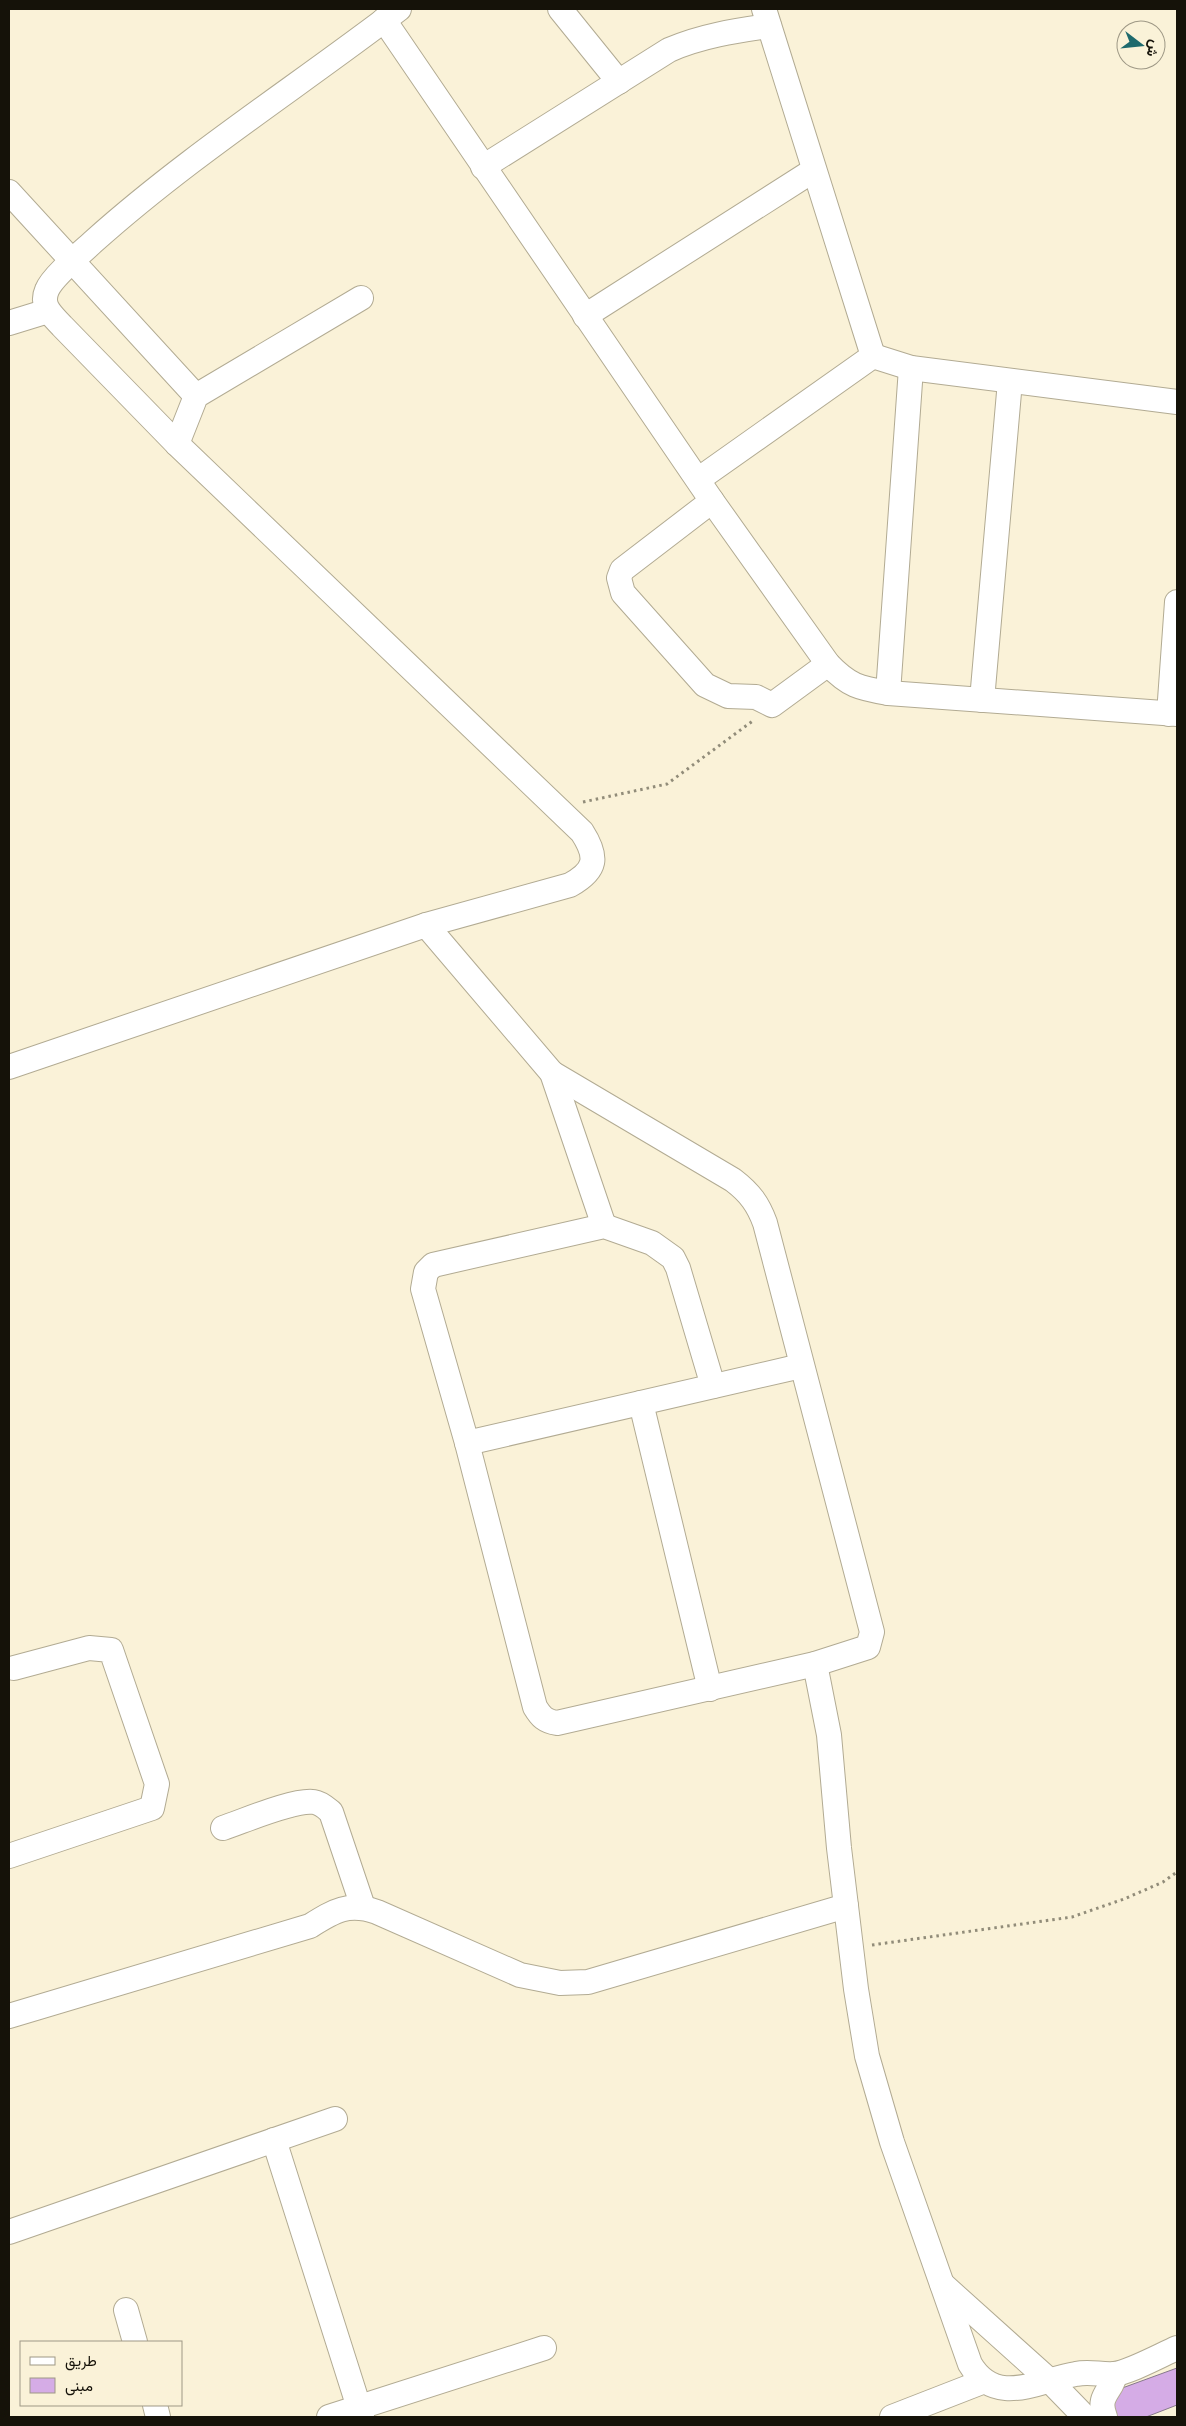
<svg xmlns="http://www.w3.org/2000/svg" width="1186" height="2426" viewBox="0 0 1186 2426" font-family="'PT Sans',Vazirmatn,sans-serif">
<rect width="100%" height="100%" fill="#faf2d8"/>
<path fill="#d5ace6" stroke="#86788c" d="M1177 2368V2405L1146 2417H1116L1108 2399 1114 2391Z"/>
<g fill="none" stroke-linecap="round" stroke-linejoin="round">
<g stroke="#b2ab93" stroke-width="26">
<g id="minor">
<path d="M560 9 619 82"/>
<path d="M764 9 873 356"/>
<path d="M384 20 712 501 828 664C849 686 859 688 888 693L1177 714"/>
<path d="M483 167 669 50C701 36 734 31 769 26"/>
<path d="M9 192 196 396"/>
<path d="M585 316 814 170"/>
<path d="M9 323 48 311"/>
<path d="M873 356 911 368 1177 402"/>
<path d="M177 444 196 396 361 298"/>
<path d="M699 479 873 356"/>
<path d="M712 501 622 570 619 578 623 593 705 685 728 696 756 697 772 705 828 664"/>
<path d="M888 693 911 368"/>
<path d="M982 700 1010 381"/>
<path d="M1169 714 1177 602"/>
<path d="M426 925 552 1073 604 1226"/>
<path d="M9 1067 426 925 570 885C597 870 598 857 582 832L177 444 62 326C52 315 40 306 47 290 52 277 82 252 94 241 189 156 297 87 399 9"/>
<path d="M552 1073 733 1180C750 1193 758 1204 765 1223L872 1632 868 1647 815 1664 557 1723C545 1721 541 1717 535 1707L467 1443 423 1289 426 1272 433 1265 604 1226 652 1243 673 1258 678 1268 713 1386"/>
<path d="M641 1403 710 1689"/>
<path d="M467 1443 801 1366"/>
<path d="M815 1664 829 1735 839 1848 856 1989 867 2056 892 2142 970 2364C996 2408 1038 2380 1076 2374 1089 2371 1101 2375 1114 2374 1128 2373 1163 2354 1177 2348"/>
<path d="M223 1828C244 1821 294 1799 314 1802 321 1803 326 1808 331 1812L363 1907"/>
<path d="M9 1856 152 1808 157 1784 111 1650 89 1648 14 1668"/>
<path d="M9 2016 310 1926C334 1911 348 1902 377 1912L520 1975 560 1983 588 1982 846 1906"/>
<path d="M274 2140 362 2417"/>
<path d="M9 2232 335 2119"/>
<path d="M942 2284 1051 2382 1085 2417"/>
<path d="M126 2310 135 2342"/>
<path d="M155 2405 158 2417"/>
<path d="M329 2417 544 2348"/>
<path d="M892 2417 982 2382"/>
<path d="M1105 2417C1096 2395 1113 2391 1115 2374"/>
</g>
</g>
<g stroke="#918c79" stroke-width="3" stroke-dasharray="2.5 4" stroke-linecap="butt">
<path d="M583 802 667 784 754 720"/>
<path d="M872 1945 1072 1917 1124 1899 1163 1882 1177 1872"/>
</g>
<use href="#minor" stroke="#fff" stroke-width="24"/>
</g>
<rect width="1186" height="2426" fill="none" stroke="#151209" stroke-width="20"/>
<rect x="20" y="2341" width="162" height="65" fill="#faf2d8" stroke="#9e9885"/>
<rect x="30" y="2357" width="25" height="8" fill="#ffffff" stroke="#9e9885"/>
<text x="65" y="2366" font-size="15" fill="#151209">طريق</text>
<rect x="30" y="2378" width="25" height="15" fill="#d5ace6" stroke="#9e9885"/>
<text x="65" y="2391" font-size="15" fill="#151209">مبنى</text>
<g transform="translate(1141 45) rotate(106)"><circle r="24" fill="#faf2d8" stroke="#9e9885"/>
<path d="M0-4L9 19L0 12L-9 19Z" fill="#1e6a6d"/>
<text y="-8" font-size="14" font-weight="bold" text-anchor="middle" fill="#151209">ش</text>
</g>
</svg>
